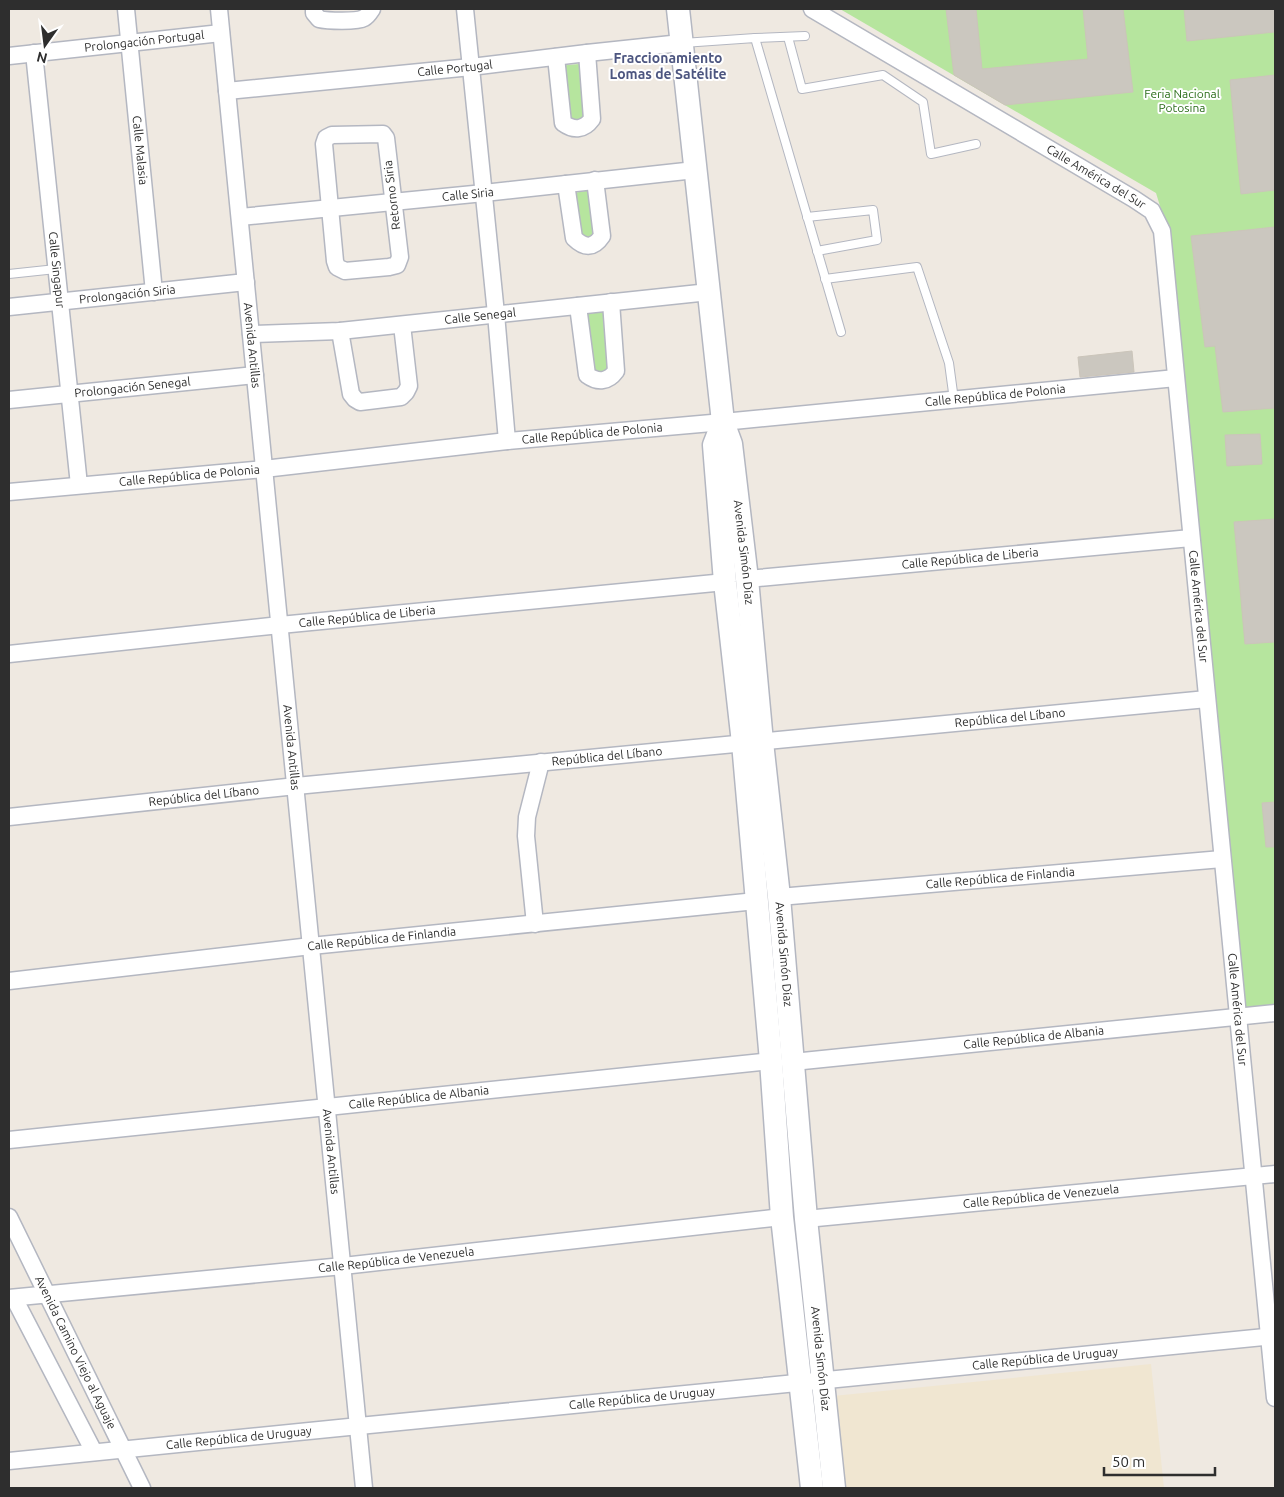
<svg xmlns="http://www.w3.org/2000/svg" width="1284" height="1497" viewBox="0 0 1284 1497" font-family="Ubuntu,sans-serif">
<rect width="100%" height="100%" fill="#efe9e1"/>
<path fill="#f0e6d1" d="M1151 1364 1164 1488H842L833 1396Z"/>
<g fill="#b6e59e">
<path d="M840 9H1275V1005L1243 1008 1167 229 1156 193Z"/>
<path d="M579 64 584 120 563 119 558 66Z"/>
<path d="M592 190 598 242 578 243 573 193Z"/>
<path d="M605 312 612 371 592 375 584 314Z"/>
</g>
<g fill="#cbc7bf" stroke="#cbc5ba">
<path d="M946 9H976L982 69 1088 59 1083 9H1123L1133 92 1005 105 954 75Z"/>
<path d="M1184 9H1275V32L1187 41Z"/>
<path d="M1275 75V190L1241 194 1230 80Z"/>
<path d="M1275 227V408L1223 412 1215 346 1205 347 1191 236Z"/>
<path d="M1132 351 1134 372 1080 377 1078 357Z"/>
<path d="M1260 434 1262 464 1227 466 1225 435Z"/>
<path d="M1275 519V642L1245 644 1234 522Z"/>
<path d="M1275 802V847H1266L1262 803Z"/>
</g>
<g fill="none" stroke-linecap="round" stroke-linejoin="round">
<g stroke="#b4b7c1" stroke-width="10">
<g id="lane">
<path d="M788 37 802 89 883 75 923 102 931 154 976 144"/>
<path d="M755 38 805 36"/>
<path d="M683 43 755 38 841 332"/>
<path d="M807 217 873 210 877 240 817 251"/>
<path d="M9 274 56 269"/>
<path d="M825 279 917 267 949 363 954 400"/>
</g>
</g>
<g stroke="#b4b7c1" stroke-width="19">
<g id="street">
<path id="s1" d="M126 9 154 292"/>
<path id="s2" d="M219 9 364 1488"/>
<path d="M314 9V13L319 19C327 21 357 22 364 18 368 16 370 12 372 9"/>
<path d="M465 9 496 314 507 441"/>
<path id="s3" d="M812 9 1134 199 1152 211 1162 231 1275 1398"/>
<path id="s4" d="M34 53 79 485"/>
<path id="s5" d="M9 56 221 33"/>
<path d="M556 57 563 123C574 131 584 130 592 119L587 53"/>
<path id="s6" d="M227 91 471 67 587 53 681 43"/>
<path d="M383 134 386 138 400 257 397 265 389 267 345 271 337 267 335 261 324 144 326 138 332 135Z"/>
<path d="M566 184 574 238C585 249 594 248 602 236L595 180"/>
<path id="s7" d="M240 217 484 193 695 170"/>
<path d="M578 306 587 375C598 383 608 382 616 371L611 302"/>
<path id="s8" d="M9 307 246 282"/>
<path d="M340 331 351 394 355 399 360 402 401 397 406 392 409 386 402 325"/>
<path id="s9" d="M251 334 340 331 709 292"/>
<path id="s10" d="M9 400 255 375"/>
<path id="s11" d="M9 492 264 469 507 441 723 422 1176 378"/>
<path id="s12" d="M747 579 1191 538"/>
<path id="s13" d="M9 654 280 625 725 582"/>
<path id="s14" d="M9 817 296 786 1207 699"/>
<path id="s15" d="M779 897 1222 859"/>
<path d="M535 924 526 836 527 817 541 762"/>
<path id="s16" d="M9 981 311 946 756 901"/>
<path id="s17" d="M793 1062 1275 1013"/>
<path id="s18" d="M9 1140 771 1061"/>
<path id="s19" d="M9 1217 142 1488"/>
<path id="s20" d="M806 1219 1275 1174"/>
<path id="s21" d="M9 1298 343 1266 782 1217"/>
<path d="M14 1298 94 1452"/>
<path id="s22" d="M9 1461 359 1426 1275 1336"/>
</g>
</g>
<g stroke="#b4b7c1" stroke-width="25">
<g id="secondary">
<path id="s23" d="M678 9 723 422 731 444 747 579 762 742 779 897 806 1219 834 1488"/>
<path d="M723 422 714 445 725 582 743 743 771 1061 782 1217 812 1488"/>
</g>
</g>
<use href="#lane" stroke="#fff" stroke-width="8"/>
<use href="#street" stroke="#fff" stroke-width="16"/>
<use href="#secondary" stroke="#fff" stroke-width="22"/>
</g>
<g text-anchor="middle" stroke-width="4" stroke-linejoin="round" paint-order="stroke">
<g font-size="12" fill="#2e2e2e" stroke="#fff">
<text dy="4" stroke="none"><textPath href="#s5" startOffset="136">Prolongación Portugal</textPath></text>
<text dy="4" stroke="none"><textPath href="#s6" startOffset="229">Calle Portugal</textPath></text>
<text dy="4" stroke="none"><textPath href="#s1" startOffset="142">Calle Malasia</textPath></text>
<text dy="4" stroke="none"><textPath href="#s3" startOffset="330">Calle América del Sur</textPath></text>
<text dy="4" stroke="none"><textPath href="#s7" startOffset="229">Calle Siria</textPath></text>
<text transform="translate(392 195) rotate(-97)" y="4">Retorno Siria</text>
<text dy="4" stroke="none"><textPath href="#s4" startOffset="218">Calle Singapur</textPath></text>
<text dy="4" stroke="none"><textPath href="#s8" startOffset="119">Prolongación Siria</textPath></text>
<text dy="4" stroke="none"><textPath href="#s9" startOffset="230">Calle Senegal</textPath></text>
<text dy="4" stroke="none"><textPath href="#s2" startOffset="338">Avenida Antillas</textPath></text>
<text dy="4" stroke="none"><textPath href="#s10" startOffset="124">Prolongación Senegal</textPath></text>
<text dy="4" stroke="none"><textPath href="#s11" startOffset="991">Calle República de Polonia</textPath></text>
<text dy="4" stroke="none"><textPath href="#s11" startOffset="586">Calle República de Polonia</textPath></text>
<text dy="4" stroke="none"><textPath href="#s11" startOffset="181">Calle República de Polonia</textPath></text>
<text dy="4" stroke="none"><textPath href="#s23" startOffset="548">Avenida Simón Díaz</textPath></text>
<text dy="4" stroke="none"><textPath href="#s12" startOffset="224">Calle República de Liberia</textPath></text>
<text dy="4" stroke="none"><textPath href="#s3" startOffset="795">Calle América del Sur</textPath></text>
<text dy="4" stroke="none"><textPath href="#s13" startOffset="360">Calle República de Liberia</textPath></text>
<text dy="4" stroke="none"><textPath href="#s14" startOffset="1006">República del Líbano</textPath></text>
<text dy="4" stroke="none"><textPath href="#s2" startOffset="742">Avenida Antillas</textPath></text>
<text dy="4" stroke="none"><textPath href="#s14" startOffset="601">República del Líbano</textPath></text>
<text dy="4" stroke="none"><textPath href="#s14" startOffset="196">República del Líbano</textPath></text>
<text dy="4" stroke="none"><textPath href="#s15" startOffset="222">Calle República de Finlandia</textPath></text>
<text dy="4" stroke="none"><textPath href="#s16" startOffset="375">Calle República de Finlandia</textPath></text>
<text dy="4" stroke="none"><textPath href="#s23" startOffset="952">Avenida Simón Díaz</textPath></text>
<text dy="4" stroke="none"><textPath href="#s3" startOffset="1200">Calle América del Sur</textPath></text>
<text dy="4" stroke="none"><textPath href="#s17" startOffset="242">Calle República de Albania</textPath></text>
<text dy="4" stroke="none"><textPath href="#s18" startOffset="412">Calle República de Albania</textPath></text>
<text dy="4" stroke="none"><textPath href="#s2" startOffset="1148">Avenida Antillas</textPath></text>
<text dy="4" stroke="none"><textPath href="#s20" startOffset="236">Calle República de Venezuela</textPath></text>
<text dy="4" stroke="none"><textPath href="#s21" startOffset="389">Calle República de Venezuela</textPath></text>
<text dy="4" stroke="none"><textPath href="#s19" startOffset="151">Avenida Camino Viejo al Aguaje</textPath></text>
<text dy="4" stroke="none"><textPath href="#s23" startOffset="1358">Avenida Simón Díaz</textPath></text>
<text dy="4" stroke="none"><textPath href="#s22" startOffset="1041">Calle República de Uruguay</textPath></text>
<text dy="4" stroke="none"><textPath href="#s22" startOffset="636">Calle República de Uruguay</textPath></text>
<text dy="4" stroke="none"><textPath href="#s22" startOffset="231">Calle República de Uruguay</textPath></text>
</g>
<g font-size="12" fill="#2c6e1b" stroke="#fff">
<text x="1182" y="98">Feria Nacional<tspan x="1182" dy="14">Potosina</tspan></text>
</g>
<g font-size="14" font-weight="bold" fill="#4d5680" stroke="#fff">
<text x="668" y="63">Fraccionamiento<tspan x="668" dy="16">Lomas de Satélite</tspan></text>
</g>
</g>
<rect width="1284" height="1497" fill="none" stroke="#2e2e2e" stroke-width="20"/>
<g transform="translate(45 45) rotate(194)" stroke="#ffffff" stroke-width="4" paint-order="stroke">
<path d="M0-4L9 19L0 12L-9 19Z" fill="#2e2e2e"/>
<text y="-8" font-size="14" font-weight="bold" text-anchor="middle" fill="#2e2e2e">N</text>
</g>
<path d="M1104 1467v8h111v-8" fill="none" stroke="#2e2e2e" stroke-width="2.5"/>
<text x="1112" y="1467" font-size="15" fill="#2e2e2e" stroke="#ffffff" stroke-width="4" paint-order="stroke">50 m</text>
</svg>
